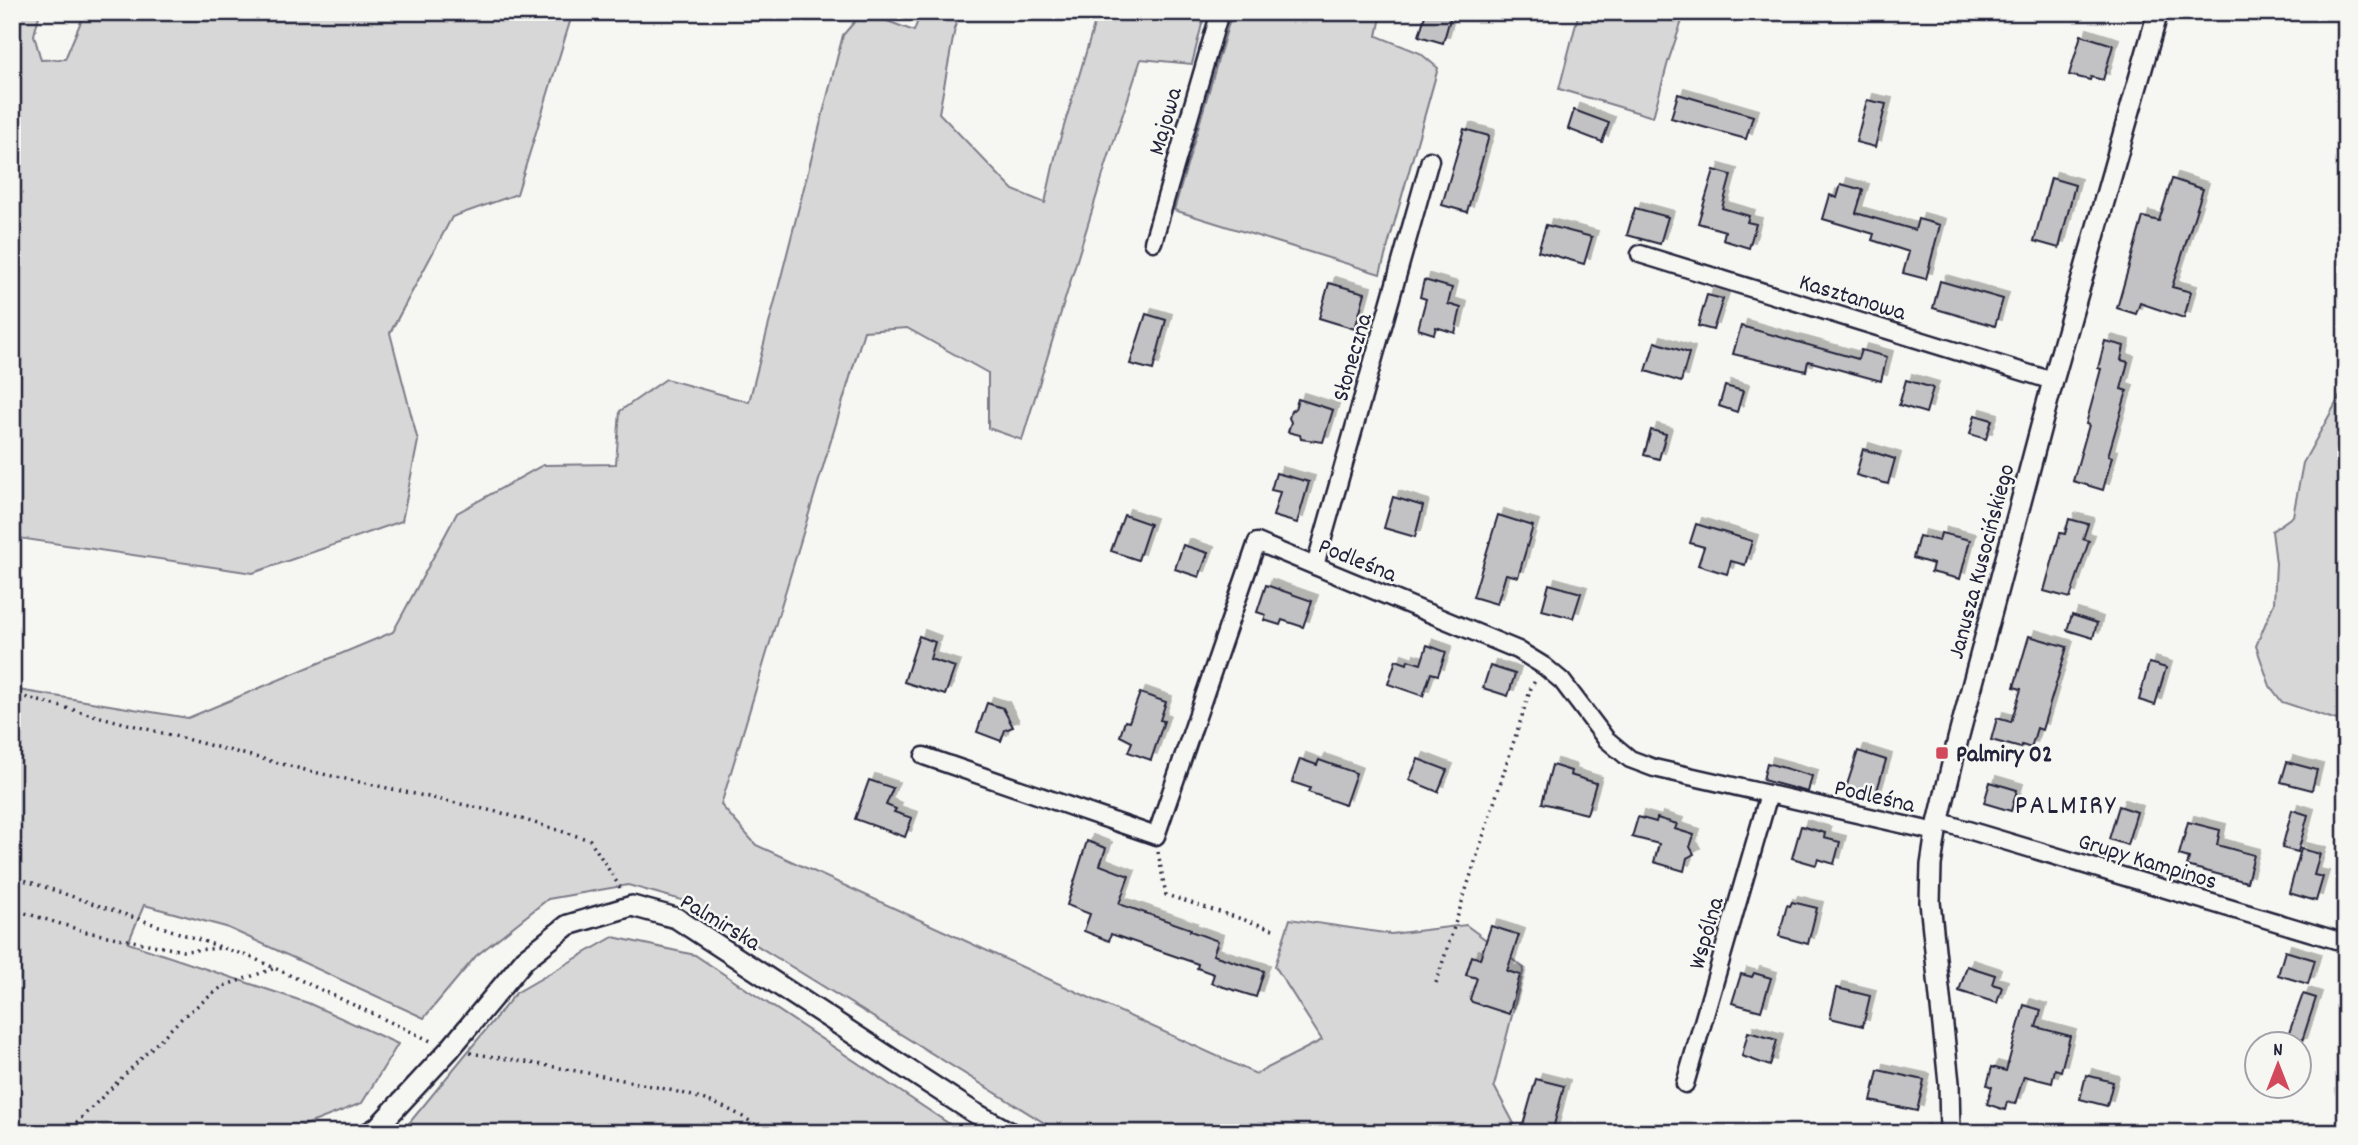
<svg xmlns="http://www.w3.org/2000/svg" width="2358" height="1145" viewBox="0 0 2358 1145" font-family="Dekko,sans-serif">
<defs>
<filter id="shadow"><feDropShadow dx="6" dy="-6" stdDeviation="0" flood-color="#0004"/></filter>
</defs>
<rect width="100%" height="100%" fill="#f6f6f2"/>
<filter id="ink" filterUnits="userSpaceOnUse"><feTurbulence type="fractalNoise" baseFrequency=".0143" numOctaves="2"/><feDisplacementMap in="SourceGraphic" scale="14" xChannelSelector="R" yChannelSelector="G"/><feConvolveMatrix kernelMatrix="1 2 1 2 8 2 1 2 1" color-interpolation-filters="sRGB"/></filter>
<g filter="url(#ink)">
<g fill="#d7d7d7" stroke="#7c7c89" stroke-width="2">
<path d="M12 12H40L34 35 41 60 65 59 85 12H573L517 194 452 217 390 333 418 441 402 521 253 573 12 537Z"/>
<path d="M863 12 914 31 921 12H958L939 113 1013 190 1045 203 1056 153 1098 12H1205L1192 64 1141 59 1106 165 1022 440 988 428V373L907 328 864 331 721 805 756 845 1256 1074 1322 1040 1275 966 1290 919 1391 934 1466 925 1524 968 1494 1086 1519 1133 1059 1132 685 901 628 885 548 899 476 956 424 1018 226 927 144 905 128 943 308 1003 398 1044 362 1103 285 1133H12V689L188 718 393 632 457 513 543 465 616 464 620 411 666 379 749 402 843 35Z"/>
<path d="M1232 12H1382L1377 36 1420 53 1438 68 1380 274 1174 210Z"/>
<path d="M1579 12H1685L1668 62 1653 117 1559 89Z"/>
<path d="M2346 385V723L2282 702 2270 686 2256 646 2274 603 2276 563 2272 531 2293 516 2303 463Z"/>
<path d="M613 937 695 955 963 1133H401L516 993Z"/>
</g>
<g fill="#c2c2c4" stroke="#22223b" stroke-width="2" filter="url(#shadow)">
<path d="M1426 12H1452L1443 43 1419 36Z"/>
<path d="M2081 35 2113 45 2103 80 2091 77 2090 80 2069 75Z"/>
<path d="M1678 94 1753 116 1746 139 1671 118Z"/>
<path d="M1867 100 1886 104 1875 147 1856 142Z"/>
<path d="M1574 110 1609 123 1602 142 1568 129Z"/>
<path d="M1464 129 1489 136 1467 212 1442 205Z"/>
<path d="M1714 170 1731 175 1722 208 1749 216 1747 222 1756 224 1749 248 1723 240 1725 231 1698 223Z"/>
<path d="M2051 178 2075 185 2059 248 2034 241Z"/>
<path d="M2172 179 2203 189 2172 287 2191 292 2184 318 2140 303 2136 314 2117 308 2143 217 2159 221Z"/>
<path d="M1841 184 1863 190 1856 213 1915 230 1918 219 1940 225 1926 279 1903 273 1909 252 1872 240 1874 234 1823 219 1830 195 1837 198Z"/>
<path d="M1635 208 1668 217 1660 244 1627 235Z"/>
<path d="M1546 225 1592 237 1584 264 1538 251Z"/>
<path d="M1424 280 1452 288 1448 304 1461 308 1455 333 1436 327 1434 334 1418 329 1426 299 1420 297Z"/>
<path d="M1940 281 2003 299 1995 326 1933 308Z"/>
<path d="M1329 283 1365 293 1355 329 1319 318Z"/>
<path d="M1707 295 1723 299 1713 330 1698 326Z"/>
<path d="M1146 314 1166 320 1153 370 1130 364Z"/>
<path d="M1741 326 1858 359 1861 350 1887 357 1881 381 1808 361 1806 371 1733 354Z"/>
<path d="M2105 341 2124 346 2121 360 2128 362 2121 389 2127 391 2108 456 2112 457 2103 490 2073 481 2089 425 2086 424 2101 369 2098 368Z"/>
<path d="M1655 342 1689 353 1681 382 1646 371Z"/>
<path d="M1906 380 1933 388 1926 413 1899 405Z"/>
<path d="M1725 386 1743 391 1737 412 1719 406Z"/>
<path d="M1298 399 1333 410 1323 442 1301 439 1300 435 1288 432 1291 422 1289 418 1291 411 1295 409Z"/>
<path d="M1975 415 1992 420 1986 439 1970 434Z"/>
<path d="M1651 430 1666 434 1659 459 1644 455Z"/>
<path d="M1863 449 1895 459 1888 484 1856 475Z"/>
<path d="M1276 473 1309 482 1297 523 1273 516 1280 492 1271 490Z"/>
<path d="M1393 497 1423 506 1415 537 1384 528Z"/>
<path d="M1124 515 1150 524 1138 560 1111 551Z"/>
<path d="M1498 515 1533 526 1518 577 1506 574 1497 604 1473 597Z"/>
<path d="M2069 519 2088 524 2083 539 2089 541 2070 598 2044 591 2060 533 2065 534Z"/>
<path d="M1696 524 1752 541 1745 565 1731 561 1727 574 1698 565 1704 547 1690 543Z"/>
<path d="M1941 533 1970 540 1960 579 1931 572 1933 564 1913 558 1919 536 1939 541Z"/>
<path d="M1183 545 1208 553 1199 577 1175 569Z"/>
<path d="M1549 584 1581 593 1573 618 1542 610Z"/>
<path d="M1266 585 1312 601 1303 627 1282 620 1280 625 1264 620 1266 615 1257 612Z"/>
<path d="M2072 615 2097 623 2093 638 2067 630Z"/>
<path d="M919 636 935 642 930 659 955 667 945 695 904 682Z"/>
<path d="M2029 636 2067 647 2042 730 2037 728 2031 748 2022 745 2021 748 1991 740 1997 718 2011 722 2021 689 2014 687Z"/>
<path d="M1427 645 1446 652 1438 675 1431 673 1423 696 1388 684 1396 660 1407 664 1408 660 1421 664Z"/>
<path d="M2149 663 2166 668 2155 705 2139 700Z"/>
<path d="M1490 666 1515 674 1508 696 1483 688Z"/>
<path d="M1140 693 1166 702 1160 720 1164 721 1151 760 1128 752 1132 742 1120 736 1125 721 1129 722Z"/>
<path d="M987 703 1003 708 1013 727 1005 730 1001 741 977 732Z"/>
<path d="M1858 751 1886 760 1875 797 1846 788Z"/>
<path d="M1300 759 1317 765 1319 760 1356 773 1345 805 1308 792 1310 788 1292 782Z"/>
<path d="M1418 759 1447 770 1438 792 1409 780Z"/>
<path d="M2287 762 2317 770 2312 790 2281 782Z"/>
<path d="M1767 763 1812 776 1808 792 1763 780Z"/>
<path d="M1552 765 1571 771 1570 775 1596 783 1587 814 1542 803Z"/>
<path d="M869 780 893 788 886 805 896 809 894 812 912 818 905 837 855 819Z"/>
<path d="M1990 782 2017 790 2011 811 1984 803Z"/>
<path d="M2119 806 2137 812 2127 845 2109 839Z"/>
<path d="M2292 810 2308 815 2298 852 2282 848Z"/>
<path d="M1638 817 1656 822 1657 818 1677 824 1675 829 1694 835 1690 847 1694 854 1687 858 1684 871 1654 862 1659 844 1632 837Z"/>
<path d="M2188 822 2220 830 2217 845 2254 855 2247 882 2187 866 2189 858 2179 855Z"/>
<path d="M1801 826 1825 833 1824 838 1840 842 1834 864 1818 859 1816 865 1792 858Z"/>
<path d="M1087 841 1106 848 1100 865 1129 876 1119 904 1191 929 1190 931 1218 941 1213 955 1264 971 1256 997 1211 983 1214 974 1197 968 1198 964 1111 934 1109 941 1084 931 1090 914 1067 905Z"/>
<path d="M2301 849 2320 854 2314 875 2323 877 2316 901 2289 893Z"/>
<path d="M1792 902 1817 908 1808 944 1779 936 1787 905 1790 906Z"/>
<path d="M1491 926 1519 935 1507 971 1520 975 1509 1014 1472 1002 1470 999 1477 978 1466 975 1472 956 1480 959Z"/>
<path d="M2285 951 2315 960 2308 984 2278 975Z"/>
<path d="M1967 966 1995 975 1992 984 2002 987 1997 1003 1959 991Z"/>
<path d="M1754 973 1771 978 1761 1011 1732 1003 1741 974 1752 977Z"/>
<path d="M1837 988 1870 996 1863 1026 1830 1018Z"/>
<path d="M2303 994 2316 998 2301 1044H2285Z"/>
<path d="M2024 1005 2041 1010 2036 1027 2070 1036 2061 1071 2055 1069 2052 1083 2024 1076 2015 1104 2007 1102 2005 1110 1987 1104 1992 1087 1987 1085 1992 1067 2006 1071Z"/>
<path d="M1748 1032 1777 1040 1770 1066 1742 1056Z"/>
<path d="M1878 1070 1924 1080 1917 1111 1871 1101Z"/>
<path d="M2086 1075 2113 1082 2107 1106 2080 1099Z"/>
<path d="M1536 1079 1564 1086 1552 1133 1523 1125Z"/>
</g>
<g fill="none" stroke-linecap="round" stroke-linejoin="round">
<g stroke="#22223b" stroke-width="21">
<g id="minor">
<path d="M1153 242 1220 12"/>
<path d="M1640 254 2053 381"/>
<path d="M1315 566 1430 160"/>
<path d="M924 756 1156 836 1257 542 1518 650 1544 666 1562 681 1606 739 1630 759 1654 768 1936 832"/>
<path d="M1938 821 2346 943"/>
<path d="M1685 1084 1769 794"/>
</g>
</g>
<g stroke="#22223b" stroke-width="24">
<g id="tertiary">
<path d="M368 1133 378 1127 450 1049 525 959 568 925 632 906 676 918 973 1112 1011 1133"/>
<path d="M1950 1133 1949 1083 1930 902 1931 865 1936 832 1958 739 2053 381 2158 12"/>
</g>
</g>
<g stroke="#22223b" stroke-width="3.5" stroke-dasharray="2 5" stroke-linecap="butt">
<path d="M12 694 309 771 502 813 590 840 621 889"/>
<path d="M1158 852 1166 895 1273 929"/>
<path d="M12 876 253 958 433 1042"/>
<path d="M12 909 87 932 183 951 222 948"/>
<path d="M1436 983 1531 688 1536 679"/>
<path d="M470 1053C520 1061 569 1069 618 1079 670 1090 724 1098 766 1133"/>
<path d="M66 1133 184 1016 223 986 273 969"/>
<path d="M1926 1133 1929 1122"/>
</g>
<use href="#minor" stroke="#f6f6f2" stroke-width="16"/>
<use href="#tertiary" stroke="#f6f6f2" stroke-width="19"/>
</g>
</g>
<rect fill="#d1495b" stroke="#f6f6f2" stroke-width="2.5" x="1935" y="746" width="14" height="14" rx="3.5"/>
<g text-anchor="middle" stroke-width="5" stroke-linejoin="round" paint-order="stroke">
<g font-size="24" fill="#22223b" stroke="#f6f6f2">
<text transform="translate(1164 121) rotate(-74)" y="8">Majowa</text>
<text transform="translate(1853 296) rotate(17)" y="8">Kasztanowa</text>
<text transform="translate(1351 357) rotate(-74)" y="8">Słoneczna</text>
<text transform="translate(1358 559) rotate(22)" y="8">Podleśna</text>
<text transform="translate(1980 561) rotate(-75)" y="8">Janusza Kusocińskiego</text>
<text transform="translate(1875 795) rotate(13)" y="8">Podleśna</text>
<text transform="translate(2148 860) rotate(17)" y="8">Grupy Kampinos</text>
<text transform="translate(721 921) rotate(31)" y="8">Palmirska</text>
<text transform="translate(1705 933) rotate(-74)" y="8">Wspólna</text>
</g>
<g font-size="24" font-weight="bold" fill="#22223b" stroke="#f6f6f2" text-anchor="start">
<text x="1956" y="761">Palmiry 02</text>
</g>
<g font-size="28" letter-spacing="2" fill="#22223b" stroke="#f6f6f2">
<text x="2066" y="813">PALMIRY</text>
</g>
</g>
<rect width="2358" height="1145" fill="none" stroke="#f6f6f2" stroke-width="42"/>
<rect x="21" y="21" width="2316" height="1103" fill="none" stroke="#22223b" stroke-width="2.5" filter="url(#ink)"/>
<g transform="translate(2278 1065)"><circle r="33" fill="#f6f6f2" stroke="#a1a1a9" stroke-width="2"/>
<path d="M0-5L12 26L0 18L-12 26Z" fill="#d1495b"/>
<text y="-10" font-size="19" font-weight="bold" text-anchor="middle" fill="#22223b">N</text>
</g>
</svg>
